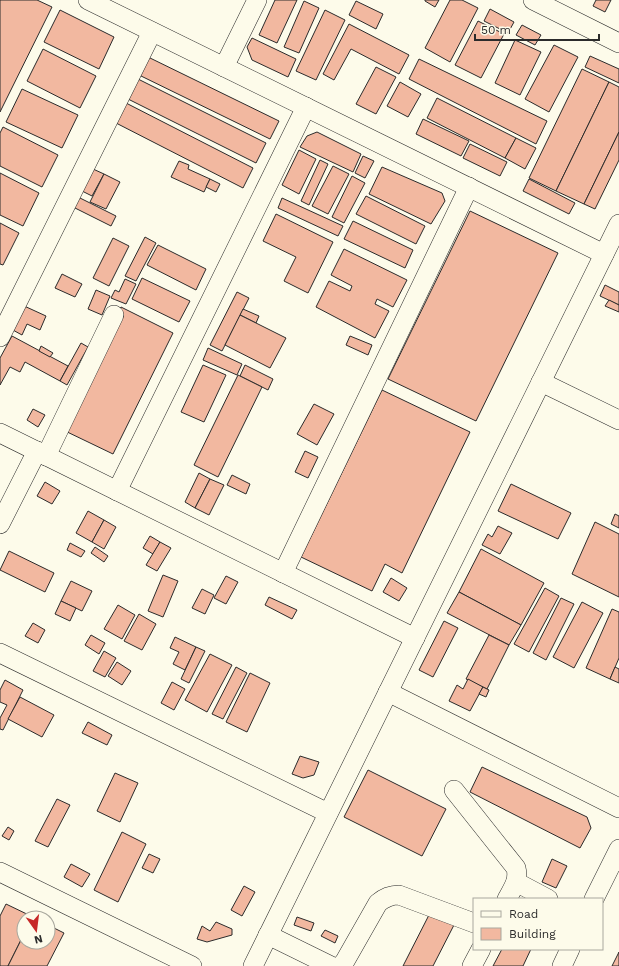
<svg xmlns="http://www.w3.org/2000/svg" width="619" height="966" viewBox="0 0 619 966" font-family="'Work Sans',sans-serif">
<rect width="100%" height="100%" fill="#fdfbea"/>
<g fill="#f2b8a0" stroke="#2b2b2b">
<path d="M0 0H37L52 7 0 112Z"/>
<path d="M275 0H297L277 43 259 35Z"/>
<path d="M425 0H439L435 7 425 1Z"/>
<path d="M450 0H462L478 8 450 62 425 48Z"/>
<path d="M596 0H611L605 12 593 6Z"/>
<path d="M304 1 319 8 299 53 284 47Z"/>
<path d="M356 1 383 14 376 29 349 15Z"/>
<path d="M490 9 514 22 508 33 484 21Z"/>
<path d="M60 10 114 37 99 69 44 42Z"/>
<path d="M325 10 345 20 316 80 296 71Z"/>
<path d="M478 21 504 34 481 78 455 65Z"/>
<path d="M349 24 409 55 399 74 351 49 334 80 323 74Z"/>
<path d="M522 25 541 35 535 45 516 35Z"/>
<path d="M252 38 296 59 288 77 252 60 247 47Z"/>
<path d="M515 40 541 52 520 95 495 83Z"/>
<path d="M554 45 578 57 549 112 525 99Z"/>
<path d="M43 49 96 76 80 108 27 81Z"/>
<path d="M590 56 619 69V83L585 67Z"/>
<path d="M148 57 279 121 270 139 139 75Z"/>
<path d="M419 59 547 121 536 144 409 79Z"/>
<path d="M376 67 396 77 376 114 356 104Z"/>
<path d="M582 69 609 82 556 191 529 178Z"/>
<path d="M138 79 266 143 256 163 128 99Z"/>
<path d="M400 82 421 94 408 117 387 106Z"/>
<path d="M609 82 619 87V132L584 204 556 191Z"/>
<path d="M22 89 78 115 62 148 6 122Z"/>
<path d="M437 98 516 138 505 158 427 118Z"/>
<path d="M126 103 253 168 243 188 116 123Z"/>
<path d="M423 119 469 141 461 156 416 134Z"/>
<path d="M3 127 58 155 42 187 0 166V133Z"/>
<path d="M317 132 361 154 353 172 300 147 307 136Z"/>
<path d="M619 132V160L595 209 584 204Z"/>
<path d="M516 138 536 148 525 169 505 158Z"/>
<path d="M470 144 507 162 500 176 463 158Z"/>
<path d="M299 150 316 159 299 194 282 185Z"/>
<path d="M363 156 374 161 365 178 355 173Z"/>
<path d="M320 160 328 164 309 205 301 201Z"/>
<path d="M179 161 189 165 188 169 210 179 204 192 171 177Z"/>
<path d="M333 166 349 174 328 214 312 206Z"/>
<path d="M382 167 442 193 445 201 431 224 369 194Z"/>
<path d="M93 169 104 174 92 196 82 191Z"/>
<path d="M0 173 39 193 23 226 0 215Z"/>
<path d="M104 174 120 182 106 209 90 202Z"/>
<path d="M352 176 365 183 344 223 332 217Z"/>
<path d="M210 179 220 184 216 192 206 187Z"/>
<path d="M529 179 575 203 569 214 523 191Z"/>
<path d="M366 196 425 226 416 244 356 214Z"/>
<path d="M78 197 116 216 111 226 73 207Z"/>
<path d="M282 198 343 226 338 236 278 208Z"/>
<path d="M470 211 558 253 476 421 388 379Z"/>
<path d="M276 214 333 242 308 293 284 281 296 257 263 241Z"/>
<path d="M353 221 413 250 405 268 344 239Z"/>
<path d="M0 223 19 233 3 265 0 264Z"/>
<path d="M145 237 156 243 136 281 125 276Z"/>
<path d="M113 238 129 246 109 286 93 278Z"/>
<path d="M158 245 206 269 196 290 147 265Z"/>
<path d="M344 249 407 280 393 307 377 299 375 304 389 311 375 338 316 307 329 281 350 291 352 286 331 275Z"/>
<path d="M62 274 82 284 75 297 55 288Z"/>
<path d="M142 278 190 301 179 322 132 299Z"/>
<path d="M125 279 136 284 126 304 111 298 115 290 119 292Z"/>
<path d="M605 285 619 292V305L600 296Z"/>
<path d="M96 290 110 296 102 315 88 309Z"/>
<path d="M237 292 249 298 222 351 210 345Z"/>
<path d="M609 300 619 305V312L605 306Z"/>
<path d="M22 305 46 316 40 330 27 324 22 335 11 329Z"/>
<path d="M121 307 173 333 113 454 61 429Z"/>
<path d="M243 309 259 316 256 323 240 315Z"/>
<path d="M240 315 286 338 270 368 225 345Z"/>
<path d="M12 336 68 366 60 381 25 362 20 372 10 367 0 385V358Z"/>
<path d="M350 336 372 345 368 355 346 345Z"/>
<path d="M81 343 88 347 67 385 60 381Z"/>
<path d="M41 346 53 353 50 357 39 351Z"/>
<path d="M208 348 242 364 237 375 203 360Z"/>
<path d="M203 365 226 375 204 422 181 412Z"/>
<path d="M245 365 273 379 268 390 240 376Z"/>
<path d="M238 375 262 387 218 477 194 465Z"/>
<path d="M382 390 470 432 402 573 385 564 372 591 301 557Z"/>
<path d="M314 404 334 414 317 445 297 434Z"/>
<path d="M33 409 45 415 38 427 27 420Z"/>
<path d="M305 451 318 457 308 478 295 472Z"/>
<path d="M199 473 210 479 195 508 185 502Z"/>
<path d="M232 475 250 484 246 494 227 485Z"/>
<path d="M210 479 224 485 209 515 195 508Z"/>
<path d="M45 482 60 491 52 504 37 496Z"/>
<path d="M511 484 571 513 558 539 498 511Z"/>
<path d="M88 511 104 520 92 542 76 533Z"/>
<path d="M615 514 619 516V528L611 524Z"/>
<path d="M104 520 116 527 104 549 92 542Z"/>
<path d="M595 522 619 534V597L572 574Z"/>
<path d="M498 526 512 533 500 554 482 545 488 534 492 537Z"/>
<path d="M150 536 160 542 153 554 143 548Z"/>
<path d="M160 542 171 548 157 571 146 565Z"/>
<path d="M70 543 85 551 81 557 67 550Z"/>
<path d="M95 547 108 556 104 562 91 553Z"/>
<path d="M481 549 544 583 521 625 459 592Z"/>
<path d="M9 551 54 573 45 592 0 570Z"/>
<path d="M163 575 178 581 163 617 148 611Z"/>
<path d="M226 576 238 582 226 604 214 598Z"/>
<path d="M391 578 407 588 399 601 383 592Z"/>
<path d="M71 581 92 591 82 611 61 601Z"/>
<path d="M545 588 559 596 529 652 514 644Z"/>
<path d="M202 589 214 595 205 614 192 608Z"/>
<path d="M459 592 521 625 509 645 447 613Z"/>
<path d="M269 597 297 610 292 619 265 605Z"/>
<path d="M561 598 574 604 546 660 533 653Z"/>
<path d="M61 601 76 608 70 621 55 614Z"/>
<path d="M582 602 603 613 574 668 553 657Z"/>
<path d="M118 605 135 615 122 639 104 629Z"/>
<path d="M612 609 619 612V658L610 679 586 668Z"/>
<path d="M139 614 156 624 142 650 124 641Z"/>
<path d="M444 621 458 628 433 677 419 670Z"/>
<path d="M33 623 45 630 38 643 25 636Z"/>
<path d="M91 635 105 643 99 654 85 645Z"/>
<path d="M489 635 509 645 487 689 466 679Z"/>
<path d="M175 637 196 647 185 670 173 664 179 652 170 648Z"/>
<path d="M196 647 205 651 189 683 181 679Z"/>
<path d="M104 651 116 658 105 677 93 671Z"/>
<path d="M210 654 232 665 207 712 185 700Z"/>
<path d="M117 662 131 671 122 685 108 676Z"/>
<path d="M236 667 247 673 223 719 212 714Z"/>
<path d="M615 667 619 669V683L610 679Z"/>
<path d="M250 673 270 683 247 732 226 722Z"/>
<path d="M468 679 483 687 470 711 449 701 457 685 463 689Z"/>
<path d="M5 680 23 690 3 730 0 729V718L7 705 0 702V690Z"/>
<path d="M172 682 185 689 174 710 161 703Z"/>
<path d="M483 687 489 690 486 697 479 694Z"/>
<path d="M20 697 54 715 42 737 8 719Z"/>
<path d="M88 722 112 735 107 745 82 733Z"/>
<path d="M300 756 319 762 314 775 303 778 292 774Z"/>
<path d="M482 767 587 817 591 828 580 848 470 792Z"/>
<path d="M368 770 446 809 422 856 344 817Z"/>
<path d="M115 773 138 783 120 822 97 811Z"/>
<path d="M57 799 70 805 48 847 35 841Z"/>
<path d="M8 827 14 831 9 840 2 836Z"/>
<path d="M122 832 146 844 118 902 94 890Z"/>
<path d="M149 854 160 859 153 873 142 868Z"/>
<path d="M552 859 567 866 556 888 542 882Z"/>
<path d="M71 864 90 874 82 887 64 877Z"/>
<path d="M244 886 255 892 242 916 231 910Z"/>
<path d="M6 904 33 917 24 918V934L8 966H0V916Z"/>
<path d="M431 911 455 923 433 966H403Z"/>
<path d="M297 917 314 923 311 931 294 925Z"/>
<path d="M216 922 232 929V935L207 942 197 939 202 926 210 931Z"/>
<path d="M48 925 64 933 47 966H8L24 934V942H48Z"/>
<path d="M325 930 338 936 335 943 321 936Z"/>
<path d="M502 949H531L523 966H493Z"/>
<path d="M619 952V966H612Z"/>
</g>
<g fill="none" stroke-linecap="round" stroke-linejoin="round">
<g stroke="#2b2b2b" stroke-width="20">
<g id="minor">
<path d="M88 0 604 254"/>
<path d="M533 0 619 43"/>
<path d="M224 67 257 0"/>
<path d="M0 337 152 32"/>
<path d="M541 382 619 420"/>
<path d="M0 433 415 638"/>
<path d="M46 456 114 315"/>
<path d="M117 491 306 107"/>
<path d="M0 524 37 451"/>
<path d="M283 573 469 187"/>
<path d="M0 653 328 813"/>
<path d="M388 692 619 808"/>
<path d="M454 790 516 868C519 880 513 888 507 899"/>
<path d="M0 872 192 966"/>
<path d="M516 882 548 899"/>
<path d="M594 899 619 849"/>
<path d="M268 935 331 966"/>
<path d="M253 966 619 224"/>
<path d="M341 966 345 961 378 903C385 897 391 895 399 895L474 923"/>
<path d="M472 966 481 949"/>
<path d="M562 966 570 949"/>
</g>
</g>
<use href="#minor" stroke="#fdfbea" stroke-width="19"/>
</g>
<rect x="473" y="898" width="130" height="52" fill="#fdfbea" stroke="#a9a89e"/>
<rect x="481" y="911" width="20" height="6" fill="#fdfbea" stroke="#a9a89e"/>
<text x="509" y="918" font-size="12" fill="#2b2b2b">Road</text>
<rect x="481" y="928" width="20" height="12" fill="#f2b8a0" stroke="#a9a89e"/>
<text x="509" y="938" font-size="12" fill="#2b2b2b">Building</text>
<g transform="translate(36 930) rotate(166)"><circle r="19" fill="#fdfbea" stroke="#a9a89e"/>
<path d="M0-3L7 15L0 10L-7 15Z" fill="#c62828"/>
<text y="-6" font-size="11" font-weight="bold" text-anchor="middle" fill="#2b2b2b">N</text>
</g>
<path d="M475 34v6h124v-6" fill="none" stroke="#2b2b2b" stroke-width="2"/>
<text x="481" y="34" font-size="12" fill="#2b2b2b" stroke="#fdfbea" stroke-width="3" paint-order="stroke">50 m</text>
</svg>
